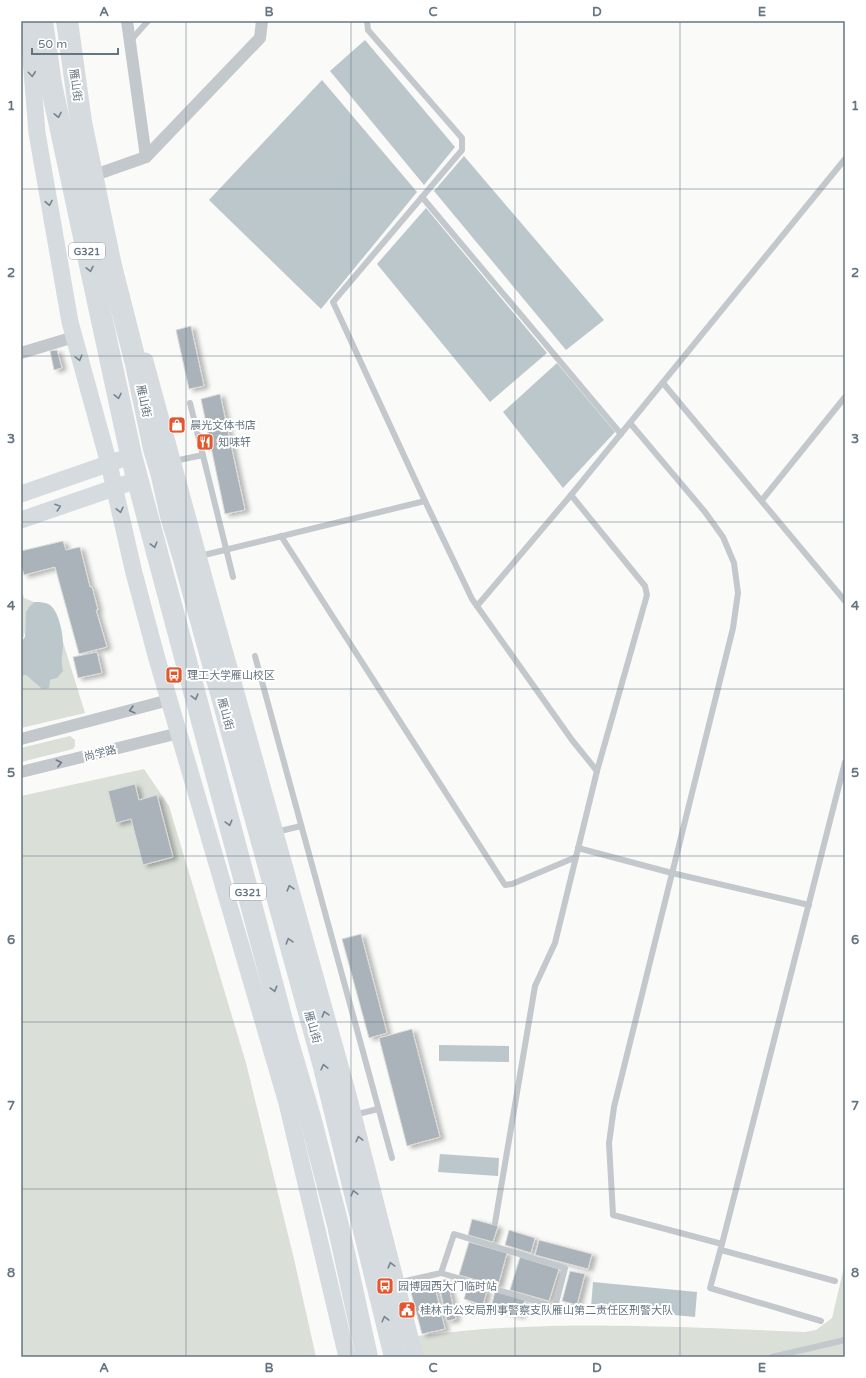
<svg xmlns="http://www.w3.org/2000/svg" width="866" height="1378" viewBox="0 0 866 1378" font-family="'Varela Round','Noto Sans SC',sans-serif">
<defs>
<filter id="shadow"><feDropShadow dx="4.5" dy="2.5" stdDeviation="2" flood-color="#0004"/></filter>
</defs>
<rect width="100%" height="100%" fill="#fafaf8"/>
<g fill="#dadfd7">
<path d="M21 588 24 598 34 602C21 614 30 629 21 642Z"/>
<path d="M63 642 85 713 21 728V676L26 675 42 689 50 680 57 678Z"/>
<path d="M70 736 75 740V746L73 749 21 762V748Z"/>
<path d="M144 769 169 806 246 1063 294 1259 316 1357H21V796Z"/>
<path d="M845 1263V1357H423L417 1336C446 1333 474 1329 502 1328 603 1322 704 1328 805 1332L816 1330 832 1318Z"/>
</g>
<g fill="#bbc7cb">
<path d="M365 40 455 147 424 185 330 71Z"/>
<path d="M322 80 417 192 321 309 209 200Z"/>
<path d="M464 156 604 320 566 350 434 191Z"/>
<path d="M426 208 547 353 490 402 377 264Z"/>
<path d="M557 363 615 432 563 488 503 412Z"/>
<path d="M34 602C40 602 48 602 52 607 59 614 63 634 63 643 63 655 60 658 63 671L57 678 50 680 49 688 42 689 26 675 21 676V642L25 637 26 612 29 607Z"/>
<path d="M439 1045 509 1046V1062L439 1061Z"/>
<path d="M440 1154 499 1158 498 1176 438 1172Z"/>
<path d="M593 1282 697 1292 695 1317 591 1307Z"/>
</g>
<g fill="#aab3b9" stroke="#dcdcda" filter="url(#shadow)">
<path d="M191 326 204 386 189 389 176 330Z"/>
<path d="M57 350 62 368 54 370 50 351Z"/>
<path d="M220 394 245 510 225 514 201 399Z"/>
<path d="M63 541 66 550 80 547 90 587H92L98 610H96L107 647 79 654 55 567 24 575 21 565V551Z"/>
<path d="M97 652 102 673 78 678 73 657Z"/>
<path d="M135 784 139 800 157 795 173 857 143 865 131 819 116 823 108 791Z"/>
<path d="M361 934 387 1033 369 1038 342 939Z"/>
<path d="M412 1029 440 1137 407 1146 379 1038Z"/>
<path d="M472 1219 498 1226 493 1242 468 1235Z"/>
<path d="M509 1230 535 1238 531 1253 505 1245Z"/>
<path d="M539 1240 592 1254 588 1269 535 1255Z"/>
<path d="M469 1242 507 1253 498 1286 459 1275Z"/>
<path d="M520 1257 559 1269 549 1301 510 1290Z"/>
<path d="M570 1271 585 1274 577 1305 562 1301Z"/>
<path d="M433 1279 445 1329 422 1334 409 1285Z"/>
<path d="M447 1279 456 1319 447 1321 438 1281Z"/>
<path d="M468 1285 487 1290 483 1305 464 1299Z"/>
<path d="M495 1291 525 1300 520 1316 491 1308Z"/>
</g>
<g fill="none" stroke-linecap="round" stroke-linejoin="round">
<g stroke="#c3c8cc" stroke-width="6">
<path d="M131 40 148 21"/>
<path d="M422 197 621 434"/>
<path d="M663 383 845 601"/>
<path d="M190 403 233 577"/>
<path d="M630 423 705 512 723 537 734 563 738 593 733 628 614 1107 609 1143 613 1215 722 1244 845 762"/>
<path d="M174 461 203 455"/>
<path d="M571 495 845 159"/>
<path d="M762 500 845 397"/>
<path d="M425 501 472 599 572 740 597 771"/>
<path d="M281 536 505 885 512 884 576 857"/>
<path d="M200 556 425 501 333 302 462 150V138L368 30 367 21"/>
<path d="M477 606 571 495 645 586 647 595 597 771 555 943 535 986 495 1223"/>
<path d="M255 656 392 1158"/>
<path d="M276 832 301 826"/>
<path d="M578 848 672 873 809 905"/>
<path d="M354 1115 378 1109"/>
<path d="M722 1244 710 1288 821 1321"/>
<path d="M721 1250 835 1281"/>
<path d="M397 1283 441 1273 454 1234 565 1268 555 1307 441 1273"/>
<path d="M772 1357 845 1340"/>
</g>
<g stroke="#c3c8cc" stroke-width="12">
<path d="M127 21 146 157"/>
<path d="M92 176 146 157 260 38 262 21"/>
<path d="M21 353 74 337"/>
<path d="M21 739 169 700"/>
<path d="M21 772 179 733"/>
</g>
<g stroke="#d6dbdf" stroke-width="17">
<path d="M28 21 37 133 70 322 109 464 134 573 157 659 287 1103 347 1357"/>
<path d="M145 361 207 589 347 1091 415 1357"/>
<path d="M21 494 119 460"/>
<path d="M21 520 137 480"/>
</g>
<g stroke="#d6dbdf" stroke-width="22">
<path d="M42 21 51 84 131 455 287 1039 310 1117 338 1225 367 1357"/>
<path d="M67 21 81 122 111 266 136 364 154 449 161 472 171 516 184 559 323 1063 395 1357"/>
</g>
</g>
<defs><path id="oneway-chevron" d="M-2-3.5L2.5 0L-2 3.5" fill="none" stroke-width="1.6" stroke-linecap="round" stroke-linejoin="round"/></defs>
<g stroke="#768591">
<use href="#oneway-chevron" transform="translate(32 74) rotate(85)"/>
<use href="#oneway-chevron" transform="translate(58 115) rotate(78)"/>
<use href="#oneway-chevron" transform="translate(49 203) rotate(80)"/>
<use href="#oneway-chevron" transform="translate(90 269) rotate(78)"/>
<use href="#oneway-chevron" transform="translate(79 358) rotate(75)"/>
<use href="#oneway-chevron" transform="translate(118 396) rotate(78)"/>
<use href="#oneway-chevron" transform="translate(58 507) rotate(-19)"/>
<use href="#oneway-chevron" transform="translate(120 510) rotate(77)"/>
<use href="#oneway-chevron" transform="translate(154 545) rotate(75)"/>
<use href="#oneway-chevron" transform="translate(195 697) rotate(75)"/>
<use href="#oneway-chevron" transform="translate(229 823) rotate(75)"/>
<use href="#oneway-chevron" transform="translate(290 888) rotate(-106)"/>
<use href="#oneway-chevron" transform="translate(289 941) rotate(-106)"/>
<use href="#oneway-chevron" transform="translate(274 989) rotate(75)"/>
<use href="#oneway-chevron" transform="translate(325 1014) rotate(-106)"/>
<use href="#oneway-chevron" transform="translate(324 1067) rotate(-104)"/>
<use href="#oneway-chevron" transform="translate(359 1139) rotate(-104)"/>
<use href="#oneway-chevron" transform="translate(354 1193) rotate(-104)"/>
<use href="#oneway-chevron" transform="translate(391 1265) rotate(-105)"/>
<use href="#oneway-chevron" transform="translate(385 1319) rotate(-104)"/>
</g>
<g stroke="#6a7a87">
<use href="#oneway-chevron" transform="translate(132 710) rotate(165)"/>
<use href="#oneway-chevron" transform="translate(59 763) rotate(-14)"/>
</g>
<path fill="none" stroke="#657683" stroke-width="1" stroke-opacity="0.55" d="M186 21V1357M351 21V1357M515 21V1357M680 21V1357M21 189H845M21 356H845M21 522H845M21 689H845M21 856H845M21 1022H845M21 1189H845"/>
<defs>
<g id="shop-square" transform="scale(0.9)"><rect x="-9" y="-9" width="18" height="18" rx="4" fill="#e4572e" stroke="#fff"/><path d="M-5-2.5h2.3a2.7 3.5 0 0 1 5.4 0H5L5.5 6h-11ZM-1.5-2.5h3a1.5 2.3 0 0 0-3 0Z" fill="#fff"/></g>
<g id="restaurant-square" transform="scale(0.9)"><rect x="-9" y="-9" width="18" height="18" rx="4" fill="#e4572e" stroke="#fff"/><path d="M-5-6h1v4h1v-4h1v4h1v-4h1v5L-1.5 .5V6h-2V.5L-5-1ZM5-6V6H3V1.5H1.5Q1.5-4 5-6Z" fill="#fff"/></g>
<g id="bus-square" transform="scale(0.9)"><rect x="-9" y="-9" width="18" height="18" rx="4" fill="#e4572e" stroke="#fff"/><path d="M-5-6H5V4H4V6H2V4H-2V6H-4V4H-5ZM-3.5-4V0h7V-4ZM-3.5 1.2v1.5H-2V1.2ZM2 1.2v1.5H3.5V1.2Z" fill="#fff"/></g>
<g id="civic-square" transform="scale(0.9)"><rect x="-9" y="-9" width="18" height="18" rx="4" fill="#e4572e" stroke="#fff"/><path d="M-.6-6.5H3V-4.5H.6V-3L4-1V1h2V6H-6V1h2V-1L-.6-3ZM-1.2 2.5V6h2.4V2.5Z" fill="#fff"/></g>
</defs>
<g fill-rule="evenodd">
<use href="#shop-square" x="177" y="425"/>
<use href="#restaurant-square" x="205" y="442"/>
<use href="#bus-square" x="174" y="675"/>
<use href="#bus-square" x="385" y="1286"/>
<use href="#civic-square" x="407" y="1310"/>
</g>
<g text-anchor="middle" stroke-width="4" stroke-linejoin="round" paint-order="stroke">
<g fill="#fff" stroke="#939fa8" stroke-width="1">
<rect x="69" y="243" width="36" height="16" rx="3"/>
<rect x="230" y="884" width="36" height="16" rx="3"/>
</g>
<g font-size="10" font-weight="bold" fill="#657683">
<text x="87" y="255">G321</text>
<text x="248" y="896">G321</text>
</g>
<g font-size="11" fill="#657683" stroke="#fff">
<text transform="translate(76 85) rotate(82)" y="4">雁山街</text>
<text transform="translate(144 401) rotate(78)" y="4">雁山街</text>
<text transform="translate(226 714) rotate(75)" y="4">雁山街</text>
<text transform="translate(100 753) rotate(-14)" y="4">尚学路</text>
<text transform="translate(313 1027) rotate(74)" y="4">雁山街</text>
</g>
<g font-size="11" fill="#657683" stroke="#fff" text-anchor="start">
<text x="190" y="429">晨光文体书店</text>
<text x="218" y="446">知味轩</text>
<text x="187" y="679">理工大学雁山校区</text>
<text x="398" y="1290">园博园西大门临时站</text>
<text x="420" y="1314">桂林市公安局刑事警察支队雁山第二责任区刑警大队</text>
</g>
</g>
<rect width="866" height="1378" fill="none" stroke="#ffffff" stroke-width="44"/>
<path d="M32 48v6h86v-6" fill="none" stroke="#657683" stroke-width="2"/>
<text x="38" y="48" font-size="12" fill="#657683" stroke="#ffffff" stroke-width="3" paint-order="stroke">50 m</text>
<rect x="22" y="22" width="822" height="1334" fill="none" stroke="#657683" stroke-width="1.5"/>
<g font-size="13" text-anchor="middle" font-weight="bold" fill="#657683">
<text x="104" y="16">A</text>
<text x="269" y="16">B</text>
<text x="433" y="16">C</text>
<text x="597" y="16">D</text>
<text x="762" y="16">E</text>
<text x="11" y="110">1</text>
<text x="855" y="110">1</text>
<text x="11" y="277">2</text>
<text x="855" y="277">2</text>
<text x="11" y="443">3</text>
<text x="855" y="443">3</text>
<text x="11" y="610">4</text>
<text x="855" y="610">4</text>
<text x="11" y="777">5</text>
<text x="855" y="777">5</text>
<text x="11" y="944">6</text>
<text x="855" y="944">6</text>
<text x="11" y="1110">7</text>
<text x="855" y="1110">7</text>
<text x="11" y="1277">8</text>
<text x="855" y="1277">8</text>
<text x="104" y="1372">A</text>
<text x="269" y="1372">B</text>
<text x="433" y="1372">C</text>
<text x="597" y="1372">D</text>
<text x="762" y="1372">E</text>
</g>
</svg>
